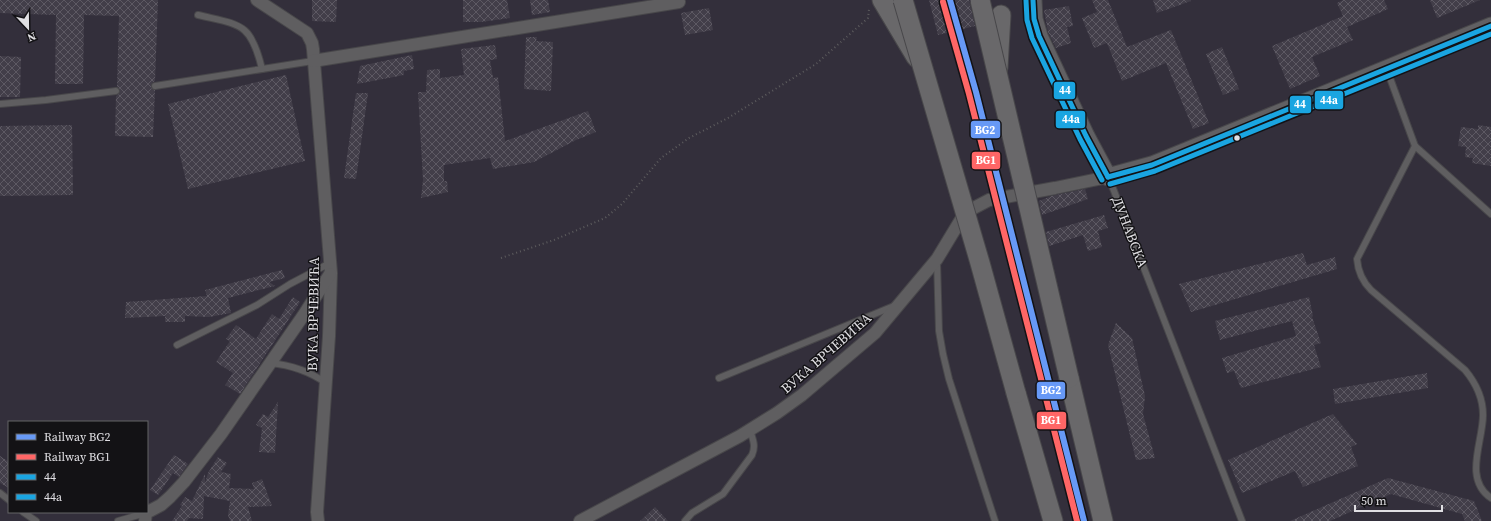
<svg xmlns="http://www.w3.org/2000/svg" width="1491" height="521" viewBox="0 0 1491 521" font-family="'Source Serif 4',serif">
<defs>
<pattern id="building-cross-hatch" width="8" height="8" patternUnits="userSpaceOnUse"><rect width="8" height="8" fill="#423e49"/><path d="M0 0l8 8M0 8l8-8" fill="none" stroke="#5d5963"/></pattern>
</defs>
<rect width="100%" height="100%" fill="#2b292e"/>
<path fill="#332f3b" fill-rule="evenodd" d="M0 0H1491V521H0ZM9 422H147V512H9Z"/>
<g fill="url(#building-cross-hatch)">
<path d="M0 0H158L155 81 152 83 151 86 152 89 155 90 153 137 115 136 116 96 119 94 120 91 119 88 117 87 119 16 84 15 83 84H55L56 15 0 13Z"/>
<path d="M312 0H337L336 22 312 21Z"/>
<path d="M463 0H507L510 18 481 22H463Z"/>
<path d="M530 0H548L550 12 532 15Z"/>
<path d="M929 0H969L975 26 938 35Z"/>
<path d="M1092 0H1108L1127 47 1171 30 1209 123 1193 129 1166 63 1122 81 1107 43 1094 48 1082 18 1097 12Z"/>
<path d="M1153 0H1191V1L1157 13Z"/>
<path d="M1343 0H1384L1388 9 1347 27 1353 40 1312 57 1320 76 1290 89 1272 46 1343 16 1337 3Z"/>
<path d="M1430 0H1480L1437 18Z"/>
<path d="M1069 6 1073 26 1067 27 1071 43 1056 48 1048 32 1044 10Z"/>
<path d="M709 8 713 30 685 35 681 13Z"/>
<path d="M526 37H537L536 41 553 42 551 91 524 89Z"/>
<path d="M495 45 497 59 490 60 493 78 498 77 505 141 588 111 596 132 576 140 534 162 493 169 490 158 444 165V181H447L448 192 421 198 423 180 418 92H426L427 70 440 69V78L464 75 461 49Z"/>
<path d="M1222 47 1239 89 1223 95 1206 54Z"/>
<path d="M412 55 414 69 404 71V75L357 84 360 66Z"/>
<path d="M0 56 21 57 20 97H0Z"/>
<path d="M286 75 305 161 188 189 168 104Z"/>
<path d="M356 93H368L356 179 344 178Z"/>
<path d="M72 125 73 195 0 196V126Z"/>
<path d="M1478 125 1491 127V166L1472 163 1473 158 1465 157 1466 147 1458 146 1461 127 1478 129Z"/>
<path d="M1085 189 1088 199 1042 215 1039 201 1051 196Z"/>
<path d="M1104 215 1108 228 1098 231 1102 247 1088 251 1083 235 1049 246 1046 232Z"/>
<path d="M1303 253 1307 265 1335 257 1337 269 1191 312 1179 284Z"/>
<path d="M282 270 285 278 269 282 275 286 228 298 231 313 209 317 185 316V322H165V316L125 318 126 302 207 296 205 290Z"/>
<path d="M293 297 300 302 240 394 225 385 233 373 216 362 230 341 226 339 236 325 256 339 272 314 279 319Z"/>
<path d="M1309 297 1313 316 1312 317 1321 343 1314 345 1321 367 1241 388 1234 371 1227 373 1222 358 1296 336 1292 321 1220 340 1215 321Z"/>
<path d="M1116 323 1132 338 1145 396 1143 414 1155 458 1136 460 1108 345Z"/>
<path d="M1427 373 1428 388 1335 404 1333 389Z"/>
<path d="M278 402 275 453 259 452 262 428 256 425 263 414 268 417Z"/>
<path d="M1333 414 1357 444 1351 447 1358 466 1303 487 1295 471 1242 493 1228 460Z"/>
<path d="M174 455 188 464 179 477 173 473 158 495 150 490Z"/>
<path d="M0 456 9 462V488L0 483Z"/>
<path d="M218 457 227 463 221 472 231 474 229 488 254 489 252 483 262 479 272 506 248 507 252 521H230L228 515 230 501 204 496 203 519 189 518 187 521H172L182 506 180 505 185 497 192 501 205 474V483L208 473Z"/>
<path d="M1388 478 1474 501 1482 521H1465L1462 514 1391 494 1330 521H1290Z"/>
<path d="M655 507 668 521H640Z"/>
</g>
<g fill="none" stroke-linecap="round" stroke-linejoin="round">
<g stroke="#48474a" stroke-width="8">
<g id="service">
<path d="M198 15C240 25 251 22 262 69"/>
<path d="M1387 70 1415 146 1491 214"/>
<path d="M155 86 313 61"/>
<path d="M0 104 46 100 116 91"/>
<path d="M1415 146 1357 259C1358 272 1362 281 1371 290L1465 370C1475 382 1483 398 1483 415 1483 442 1463 479 1491 498"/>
<path d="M1109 178 1242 521"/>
<path d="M937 260 939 331 943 354 949 379 995 521"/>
<path d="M177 345 257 305 290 284 330 263"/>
<path d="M270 363C291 365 309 371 326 383"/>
<path d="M719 378 894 306"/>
<path d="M0 493 9 500"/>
<path d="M23 512 36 521"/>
<path d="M118 521 146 513"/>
<path d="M685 521 692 513 723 494 752 455C756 446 753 440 750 430"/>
</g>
</g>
<g stroke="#48474a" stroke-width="14">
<g id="minor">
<path d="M257 0 307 33 312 43 313 49 331 273 329 336 317 512 318 521"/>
<path d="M313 61 679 2"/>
<path d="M145 521 146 513 161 505 170 497 184 482 221 434 303 316 330 274"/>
<path d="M580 521 740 436 777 413 802 395 875 333 937 259 960 221 968 211 989 200 1055 188 1108 177"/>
</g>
</g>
<g stroke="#48474a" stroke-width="19">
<path id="secondary" d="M1033 0 1034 19 1039 36 1086 136 1108 177 1152 165 1179 154 1491 26"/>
</g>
<g stroke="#48474a" stroke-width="21">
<g id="primary">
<path d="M882 0 916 57"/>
<path d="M998 68 1001 15"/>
<path d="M1069 378 1103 521"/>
<path d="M1016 393 1053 521"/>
</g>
</g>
<path stroke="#5d5c5e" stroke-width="2" stroke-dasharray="1 3" stroke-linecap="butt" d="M501 258 554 240 605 218 622 204 661 158 689 138 728 118 816 64 868 18 869 9"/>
<use href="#service" stroke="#5f5e60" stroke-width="6"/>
<use href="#minor" stroke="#5f5e60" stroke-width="12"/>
<use href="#secondary" stroke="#616063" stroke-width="17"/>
<use href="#primary" stroke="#69686a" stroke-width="19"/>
<g stroke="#48474a" stroke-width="21" stroke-linecap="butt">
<g id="primary-bridge">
<path d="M903 0 980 263 1016 393"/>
<path d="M980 0 1069 378"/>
</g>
</g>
<use href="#primary-bridge" stroke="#69686a" stroke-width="19"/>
<g stroke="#131215" stroke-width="8">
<g id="bus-1">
<path d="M1033 0 1034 19 1039 36 1086 136 1108 177"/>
<path d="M1108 177 1152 165 1491 26"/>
</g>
</g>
<g stroke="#131215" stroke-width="8">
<g id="bus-2">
<path d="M1026 0 1027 20 1032 38 1080 139 1102 180"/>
<path d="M1110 184 1155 171 1491 34"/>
</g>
</g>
<use href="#bus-1" stroke="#1aa5e1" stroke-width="5"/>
<use href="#bus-2" stroke="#1aa5e1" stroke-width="5"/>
<g stroke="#131215" stroke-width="9">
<path id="rail-1" d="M950 0 976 92 1084 521"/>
</g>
<g stroke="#131215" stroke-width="9">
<path id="rail-2" d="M943 2 969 94 1077 521"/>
</g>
<use href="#rail-1" stroke="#6799f6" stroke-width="6"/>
<use href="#rail-2" stroke="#f66" stroke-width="6"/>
</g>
<circle fill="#e0dfe3" stroke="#131215" stroke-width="1.5" cx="1237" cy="138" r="3.5"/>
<g text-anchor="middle" stroke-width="3" stroke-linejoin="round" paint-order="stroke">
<g font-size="14" fill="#e0dfe3" stroke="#131215">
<text transform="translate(1130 232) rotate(69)" y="5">ДУНАВСКА</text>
<text transform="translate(313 314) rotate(-89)" y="5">ВУКА ВРЧЕВИЋА</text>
<text transform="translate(826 353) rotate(-41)" y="5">ВУКА ВРЧЕВИЋА</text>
</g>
</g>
<g stroke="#131215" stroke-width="1.5">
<rect x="1053" y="81" width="23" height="19" rx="4" fill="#1aa5e1"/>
<rect x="1314" y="90" width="30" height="20" rx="4" fill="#1aa5e1"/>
<rect x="1289" y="95" width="23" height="19" rx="4" fill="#1aa5e1"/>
<rect x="1055" y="110" width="31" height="19" rx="4" fill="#1aa5e1"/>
<rect x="970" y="120" width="31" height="19" rx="4" fill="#6799f6"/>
<rect x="971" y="151" width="30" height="19" rx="4" fill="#f66"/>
<rect x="1036" y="381" width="30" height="19" rx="4" fill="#6799f6"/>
<rect x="1036" y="411" width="31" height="19" rx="4" fill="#f66"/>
</g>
<g font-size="11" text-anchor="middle" font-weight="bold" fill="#fff">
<text x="1065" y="94">44</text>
<text x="1329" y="104">44a</text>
<text x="1300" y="108">44</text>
<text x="1071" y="123">44a</text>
<text x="985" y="134">BG2</text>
<text x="986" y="164">BG1</text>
<text x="1051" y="394">BG2</text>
<text x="1051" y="424">BG1</text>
</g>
<rect x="8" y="421" width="140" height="92" fill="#131215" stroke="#656467"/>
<rect x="16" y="434" width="20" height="6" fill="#6799f6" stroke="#656467"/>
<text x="44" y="441" font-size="12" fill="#e0dfe3">Railway BG2</text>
<rect x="16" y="454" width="20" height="6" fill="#ff6666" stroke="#656467"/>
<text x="44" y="461" font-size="12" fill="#e0dfe3">Railway BG1</text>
<rect x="16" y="474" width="20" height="6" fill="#1aa5e1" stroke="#656467"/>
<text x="44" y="481" font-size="12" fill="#e0dfe3">44</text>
<rect x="16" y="494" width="20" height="6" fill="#1aa5e1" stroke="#656467"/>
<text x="44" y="501" font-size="12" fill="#e0dfe3">44a</text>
<g transform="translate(28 28) rotate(158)" stroke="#131215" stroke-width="3" paint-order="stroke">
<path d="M0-3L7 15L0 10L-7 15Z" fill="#e0dfe3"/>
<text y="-6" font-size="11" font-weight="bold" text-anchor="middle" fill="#e0dfe3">N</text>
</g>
<path d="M1355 505v6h87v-6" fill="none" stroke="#e0dfe3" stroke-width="2"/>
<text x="1361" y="505" font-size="12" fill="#e0dfe3" stroke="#131215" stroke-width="3" paint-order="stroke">50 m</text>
</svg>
